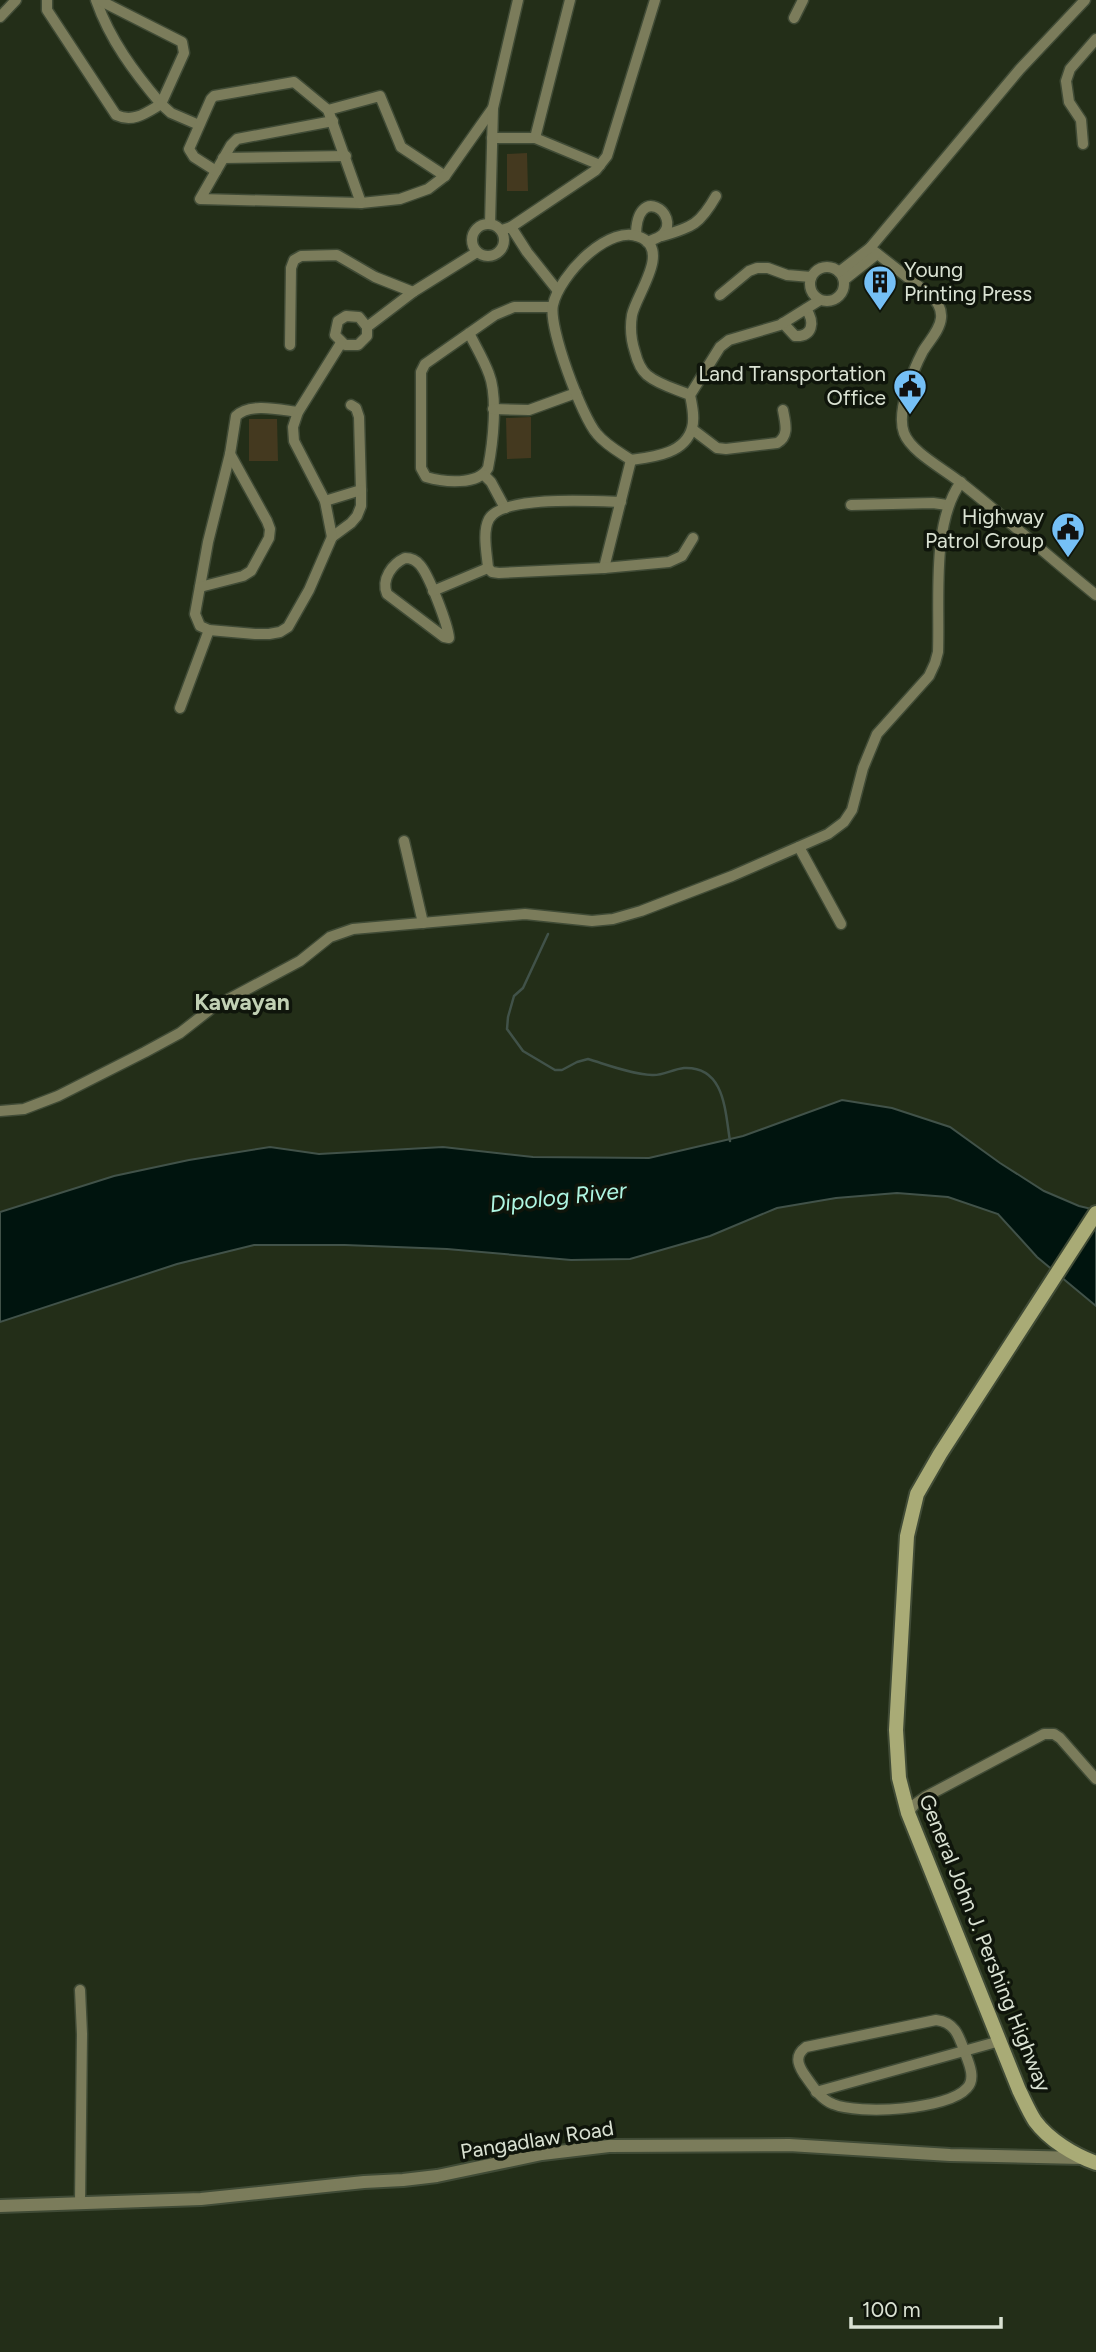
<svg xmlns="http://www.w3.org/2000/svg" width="1096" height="2352" viewBox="0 0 1096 2352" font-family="Figtree,sans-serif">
<rect width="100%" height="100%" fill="#232e18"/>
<g fill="#44391f">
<path d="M527 153 528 191H507V154Z"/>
<path d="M531 417V458L507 459 506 418Z"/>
<path d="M249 419H277L278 461H249Z"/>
</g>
<path fill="#00140e" stroke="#415249" stroke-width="2" d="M842 1100 892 1108 950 1127 1000 1163 1044 1191 1079 1206 1096 1210V1306L1037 1257 998 1214 948 1197 897 1193 836 1198 777 1208 710 1236 630 1259 571 1260 447 1249 345 1245H254L177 1264 0 1322V1212L114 1176 189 1160 270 1147 319 1154 443 1147 533 1157 649 1158 743 1136Z"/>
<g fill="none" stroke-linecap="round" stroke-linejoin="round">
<path stroke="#415249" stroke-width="2.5" d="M548 934 523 988 514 996 508 1017 507 1029 523 1051 555 1070H562L577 1062 588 1059C608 1065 631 1074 652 1075 662 1076 673 1069 684 1068 725 1066 725 1111 730 1141"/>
<g stroke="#404b36" stroke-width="13">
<g id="minor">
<path d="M47 0V10L116 115C133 123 146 113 161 104 134 72 110 40 96 0"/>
<path d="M99 0 182 42 184 53 161 104 171 113 199 125"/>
<path d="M0 17 16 0"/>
<path d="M794 18 803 0"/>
<path d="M328 110 380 96 401 147 445 176"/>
<path d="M333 121 237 139 231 145 200 199 361 203 400 199 428 189 445 176 493 108"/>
<path d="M492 138H535L600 165"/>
<path d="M535 138 570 0"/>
<path d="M1083 144 1081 120 1069 102 1066 81 1070 69 1096 39"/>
<path d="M223 158 346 156"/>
<path d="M216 171 194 157 189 149 211 99 214 96 294 82 328 110 361 203"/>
<circle cx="488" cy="240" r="16"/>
<path d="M490 224 493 108 518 0"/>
<path d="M511 227 527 252 558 291"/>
<path d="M502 230 511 227 596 170 607 156 655 0"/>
<path d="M636 236C636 182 681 214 663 234 659 238 652 240 647 242"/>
<path d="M662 236C693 227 700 224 716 196"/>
<path d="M870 248 930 295C937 301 942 308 941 318 940 330 929 341 923 351 913 370 896 412 904 433 911 452 944 469 960 482 1006 518 1050 558 1096 595"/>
<circle cx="827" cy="284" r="17"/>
<path d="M839 272 870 248 1020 69 1085 0"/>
<path d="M844 280 877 254"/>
<path d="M720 295 749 271 757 268H768L787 275 811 277"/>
<path d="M783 323 795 336C813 337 815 322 806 309"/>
<path d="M367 327 359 317 346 316 338 321 335 335 345 345H358L367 336V327L413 292 477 252"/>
<path d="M469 333C476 347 484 360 489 374 498 397 493 443 488 468 478 486 443 482 426 477L421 468V372L425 364 495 315 514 307H552"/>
<path d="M290 345 291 268 294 260 301 256 337 255 375 277 413 292"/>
<path d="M493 409 529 410 576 393"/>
<path d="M298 412C281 410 250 402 236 416L230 454 208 542 195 614 200 626 209 630 255 634H269L280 632 288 627 309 590 332 537 351 523 357 516 361 506V490L359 417 356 408 351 405"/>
<path d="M692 429 717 448 726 449 777 443C790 436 785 422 783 410"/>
<path d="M631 460C619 452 606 445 597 434 582 417 548 327 553 305 559 276 610 221 642 238 670 252 636 295 632 315 630 327 631 340 635 352 637 360 640 369 647 375 659 385 676 389 690 395"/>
<path d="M484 475 491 482 505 508"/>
<path d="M325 501 361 490"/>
<path d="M621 502C596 501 502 495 489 519 482 532 487 554 488 568L492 572 499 573 604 568 631 460C653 457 685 454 692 428 695 418 692 405 690 395L720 347 729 340 780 325 820 300"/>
<path d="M851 505 933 503 947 505"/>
<path d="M332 537 325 501 294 441 293 427 298 412 341 343"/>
<path d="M405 558C411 558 416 560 420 565 429 575 448 625 449 638L444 637 387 594C381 579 392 564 405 558Z"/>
<path d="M604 568 669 562 682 556 693 538"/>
<path d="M200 587 243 576 251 571 269 538 270 529 267 521 230 454"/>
<path d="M433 591 488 568"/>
<path d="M180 708 209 630"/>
<path d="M404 841 423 923"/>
<path d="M799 847 841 924"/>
<path d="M0 1111 24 1109 58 1096 145 1052 180 1033 212 1008 300 961 330 937 353 929 525 914 592 921 613 919 641 911 732 876 828 834 844 822 852 810 863 768 877 734 929 676 935 663 938 652C940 601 931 523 961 482"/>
<path d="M908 1813 915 1804 925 1797 1044 1734H1054L1060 1738 1096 1779"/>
<path d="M936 2020C955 2022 959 2036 965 2053 969 2063 976 2079 967 2088 948 2110 859 2115 833 2104 820 2099 812 2085 804 2074 797 2063 795 2055 806 2047Z"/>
<path d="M816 2092 1000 2041"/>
<path d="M80 2202 82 2034 80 1990"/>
</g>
</g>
<g stroke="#404b36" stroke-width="16">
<path id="tertiary" d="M0 2206 201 2199 364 2182 403 2180 437 2176 542 2154 609 2146 789 2145 950 2155 1082 2158"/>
</g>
<g stroke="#404b36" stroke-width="18">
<path id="secondary" d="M1096 1213 940 1454 917 1494 907 1536 896 1730 899 1778 908 1813 1019 2090C1024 2100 1029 2112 1035 2121 1049 2140 1074 2155 1096 2163"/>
</g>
<use href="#minor" stroke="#7b7c5b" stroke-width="10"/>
<use href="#tertiary" stroke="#7b7c5b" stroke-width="12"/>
<use href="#secondary" stroke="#a9ab76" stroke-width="14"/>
</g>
<defs>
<g id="building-pin" transform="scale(1.75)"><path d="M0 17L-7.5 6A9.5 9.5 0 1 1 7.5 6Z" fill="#75c0f6" stroke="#0f150b"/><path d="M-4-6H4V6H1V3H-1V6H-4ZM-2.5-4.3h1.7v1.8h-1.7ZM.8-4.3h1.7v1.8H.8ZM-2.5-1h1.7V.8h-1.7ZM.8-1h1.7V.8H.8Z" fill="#111"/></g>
<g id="civic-pin" transform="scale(1.75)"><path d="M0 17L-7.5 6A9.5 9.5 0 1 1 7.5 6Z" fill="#75c0f6" stroke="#0f150b"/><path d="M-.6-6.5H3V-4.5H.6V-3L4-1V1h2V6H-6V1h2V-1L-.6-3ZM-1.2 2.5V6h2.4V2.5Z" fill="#111"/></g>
</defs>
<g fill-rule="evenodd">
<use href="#building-pin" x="880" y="282"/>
<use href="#civic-pin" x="910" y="386"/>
<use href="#civic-pin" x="1068" y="529"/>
</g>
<g text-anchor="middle" stroke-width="7" stroke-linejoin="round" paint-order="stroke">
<g font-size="21" fill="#dae2d3" stroke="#0f150b" text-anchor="end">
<text x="904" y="277" text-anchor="start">Young<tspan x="904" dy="24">Printing Press</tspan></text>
<text x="886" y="381">Land Transportation<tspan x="886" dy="24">Office</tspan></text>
<text x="1044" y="524">Highway<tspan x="1044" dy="24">Patrol Group</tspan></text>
</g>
<g font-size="21" fill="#dae2d3" stroke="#0f150b">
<text transform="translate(985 1943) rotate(68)" y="7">General John J. Pershing Highway</text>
<text transform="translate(537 2140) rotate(-9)" y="7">Pangadlaw Road</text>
</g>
<g font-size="23" font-weight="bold" fill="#c1d0b4" stroke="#0f150b">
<text x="242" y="1010">Kawayan</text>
</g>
<g font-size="23" font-style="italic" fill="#aff6e2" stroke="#0f150b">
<text transform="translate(558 1197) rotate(-6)" y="8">Dipolog River</text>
</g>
</g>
<path d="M851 2317v10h150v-10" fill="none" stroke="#dae2d3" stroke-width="3.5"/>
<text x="862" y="2317" font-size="21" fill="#dae2d3" stroke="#0f150b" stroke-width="5" paint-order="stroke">100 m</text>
</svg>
